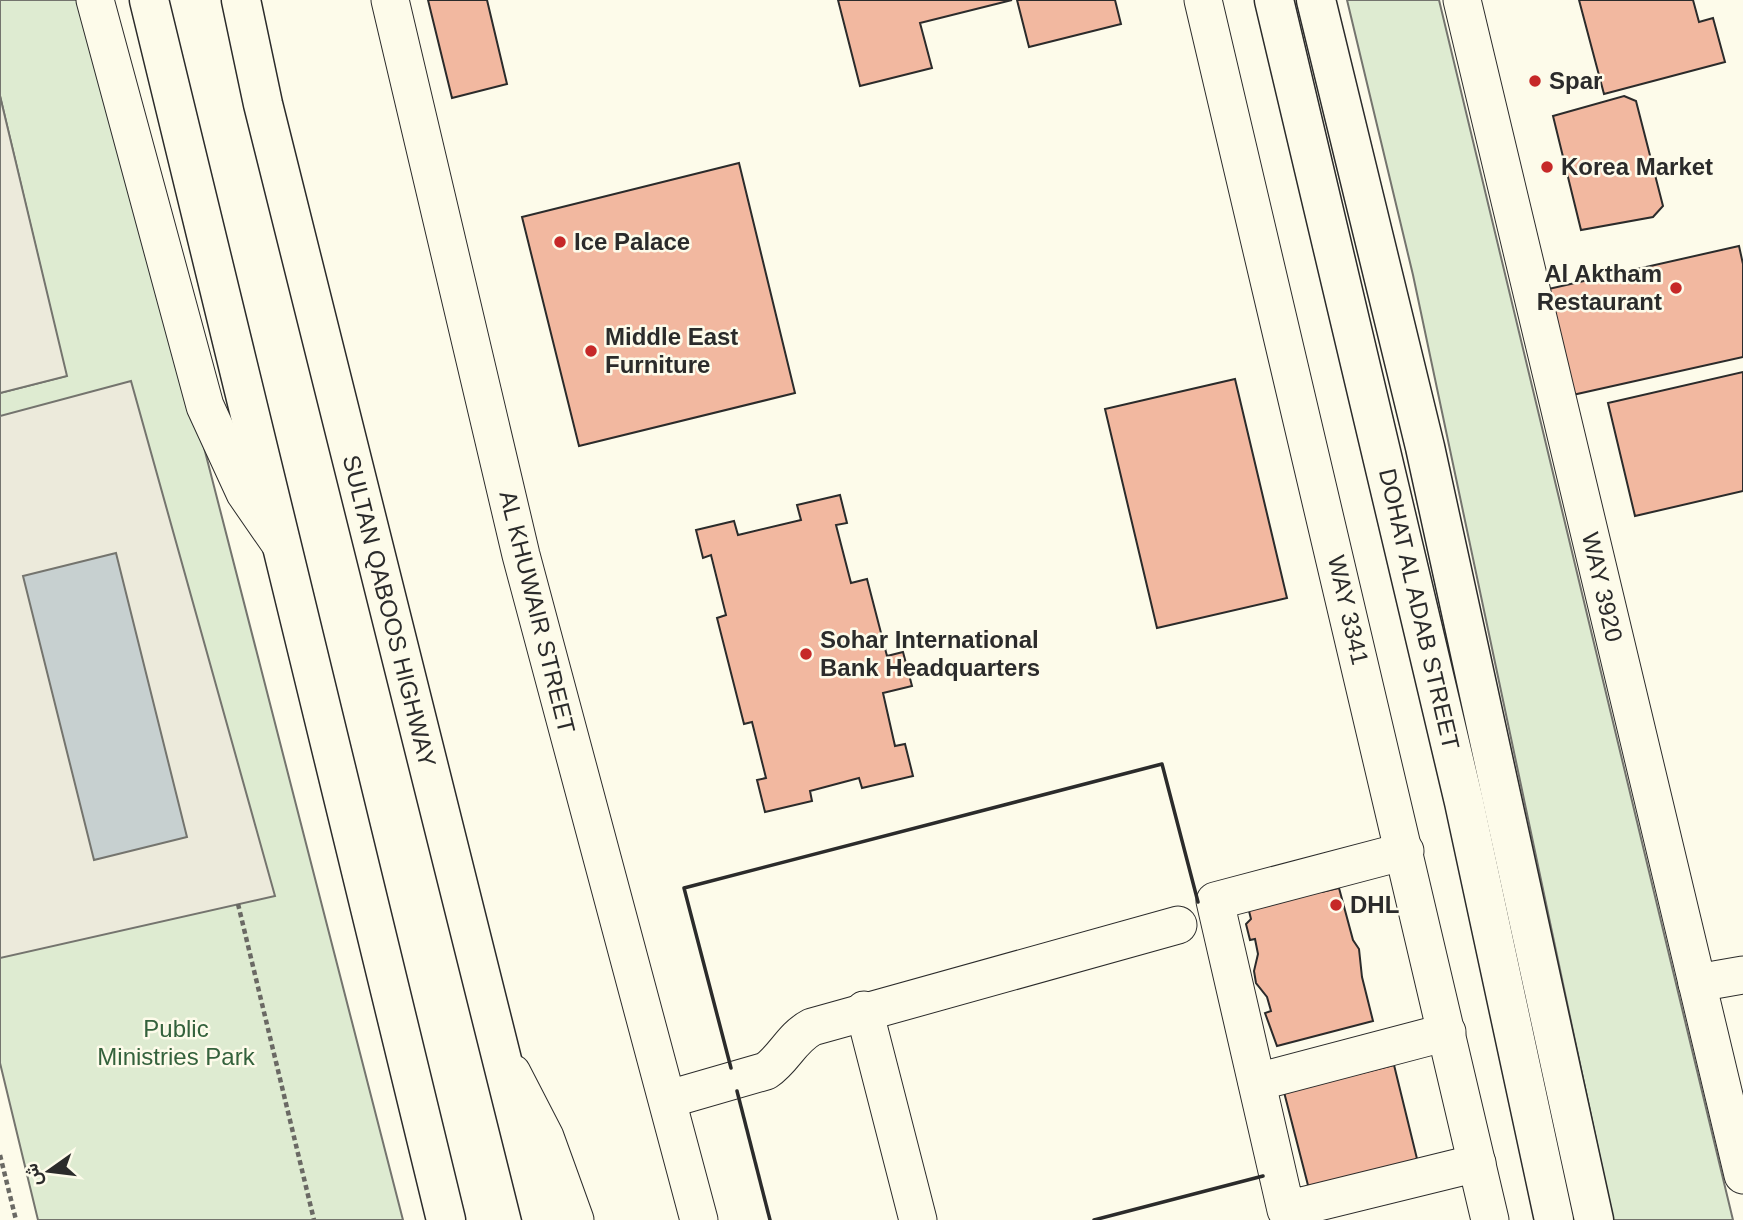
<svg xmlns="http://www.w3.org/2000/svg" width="1743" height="1220" viewBox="0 0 1743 1220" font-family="Arial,Vazirmatn,sans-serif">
<rect width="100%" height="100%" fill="#fdfbea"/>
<g fill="#deebd1" stroke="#74746e" stroke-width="2">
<path d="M0 0H82L200 432 403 1220H38L0 1063V393L66 376 0 96Z"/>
<path d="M1347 0H1439L1733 1220H1613L1413 275Z"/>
</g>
<g fill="#eceadb" stroke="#74746e" stroke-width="2">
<path d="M0 96 67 376 0 393Z"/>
<path d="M131 381 275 896 0 958V416Z"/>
</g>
<path fill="#c7d0d0" stroke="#74746e" stroke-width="2" d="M116 553 187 837 94 860 23 576Z"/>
<g fill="#f2b8a0" stroke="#2b2b2b" stroke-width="2">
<path d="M428 0H487L507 84 452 98Z"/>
<path d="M838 0H1012L920 23 932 68 860 86Z"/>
<path d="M1017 0H1115L1121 24 1029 47Z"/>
<path d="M1579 0H1693L1699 22 1713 18 1725 62 1604 94Z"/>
<path d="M1624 96 1636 101 1663 206 1653 217 1581 230 1553 116Z"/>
<path d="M739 163 795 393 579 446 522 217Z"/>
<path d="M1739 246 1743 264V357L1568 396 1544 290Z"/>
<path d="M1743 372V491L1635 516 1608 403Z"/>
<path d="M1235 379 1287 598 1157 628 1105 409Z"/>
<path d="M840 495 847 523 836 525 851 583 867 579 887 656 903 652 912 686 883 693 895 746 905 744 913 776 862 788 859 778 810 791 812 801 765 812 757 780 766 778 752 722 744 724 717 618 726 615 711 555 703 558 696 530 734 521 738 535 801 520 797 505Z"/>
<path d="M1339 888 1353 940 1359 949 1362 977 1373 1021 1277 1046 1265 1013 1271 1011 1267 997 1256 983 1254 971 1258 954 1255 939 1250 940 1246 924 1251 919 1248 907 1318 889 1322 892Z"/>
<path d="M1394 1065 1420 1171 1310 1193 1284 1092Z"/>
</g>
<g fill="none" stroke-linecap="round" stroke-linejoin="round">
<g stroke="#2b2b2b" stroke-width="39">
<g id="minor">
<path d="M95 0 205 406 245 493 281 545"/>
<path d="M390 0 521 555 699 1220"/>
<path d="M1203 0 1490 1220"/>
<path d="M1462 0 1743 1175"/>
<path d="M1405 851 1215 901 1286 1210 1477 1163"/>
<path d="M1697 983 1743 975"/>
<path d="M864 1010 918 1220"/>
<path d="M512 1073 545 1137 575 1220"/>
<path d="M1257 1082 1447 1032"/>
<path d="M669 1099 766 1071C785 1058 791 1038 812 1027L1178 925"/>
</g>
</g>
<g stroke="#2b2b2b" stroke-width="41">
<g id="major">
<path d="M1274 0 1464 802 1554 1220"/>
<path d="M1316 0 1425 447 1594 1220"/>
</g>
</g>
<g stroke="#2b2b2b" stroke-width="41">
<g id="highway">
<path d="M149 0 446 1220"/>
<path d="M241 0 263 104 542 1220"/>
</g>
</g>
<g stroke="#6a6964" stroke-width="4.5" stroke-dasharray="5 3.5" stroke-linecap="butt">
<path d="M238 904 314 1220"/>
<path d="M0 1155 16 1220"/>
</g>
<use href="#minor" stroke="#fdfbea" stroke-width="37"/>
<use href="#major" stroke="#fdfbea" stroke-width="38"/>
<use href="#highway" stroke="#fdfbea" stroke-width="38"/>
<g stroke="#2b2b2b" stroke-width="3.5">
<path d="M731 1068 684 888 1162 764 1198 902"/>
<path d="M737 1091 770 1220"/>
<path d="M1094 1220 1263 1176"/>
</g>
</g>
<g fill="#c62828" stroke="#fdfbea" stroke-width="2.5">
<circle cx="1535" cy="81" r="7"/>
<circle cx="1547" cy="167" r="7"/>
<circle cx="560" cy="242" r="7"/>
<circle cx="1676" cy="288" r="7"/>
<circle cx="591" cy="351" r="7"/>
<circle cx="806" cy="654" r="7"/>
<circle cx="1336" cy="905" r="7"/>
</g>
<g text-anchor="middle" stroke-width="5" stroke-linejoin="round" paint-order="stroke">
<g font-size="24" font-weight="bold" fill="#2b2b2b" stroke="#fdfbea" text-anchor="start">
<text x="1549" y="89">Spar</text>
<text x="1561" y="175">Korea Market</text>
<text x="574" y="250">Ice Palace</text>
<text x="1662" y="282" text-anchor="end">Al Aktham<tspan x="1662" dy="28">Restaurant</tspan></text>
<text x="605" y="345">Middle East<tspan x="605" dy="28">Furniture</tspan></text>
<text x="820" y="648">Sohar International<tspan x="820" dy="28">Bank Headquarters</tspan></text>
<text x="1350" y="913">DHL</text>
</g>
<g font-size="24" fill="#2b2b2b" stroke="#fdfbea">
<text transform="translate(1602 587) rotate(77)" y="8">WAY 3920</text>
<text transform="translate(1419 609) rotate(77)" y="8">DOHAT AL ADAB STREET</text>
<text transform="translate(1348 610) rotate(77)" y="8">WAY 3341</text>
<text transform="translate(389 611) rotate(76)" y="8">SULTAN QABOOS HIGHWAY</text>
<text transform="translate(537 612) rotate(76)" y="8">AL KHUWAIR STREET</text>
</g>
<g font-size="24" fill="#34623c" stroke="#fdfbea">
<text x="176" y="1037">Public<tspan x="176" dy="28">Ministries Park</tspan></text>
</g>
</g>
<g transform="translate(49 1171) rotate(256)" stroke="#fdfbea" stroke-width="5" paint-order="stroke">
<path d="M0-5L12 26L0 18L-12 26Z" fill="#2b2b2b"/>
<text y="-10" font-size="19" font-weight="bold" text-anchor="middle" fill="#2b2b2b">ش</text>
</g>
</svg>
